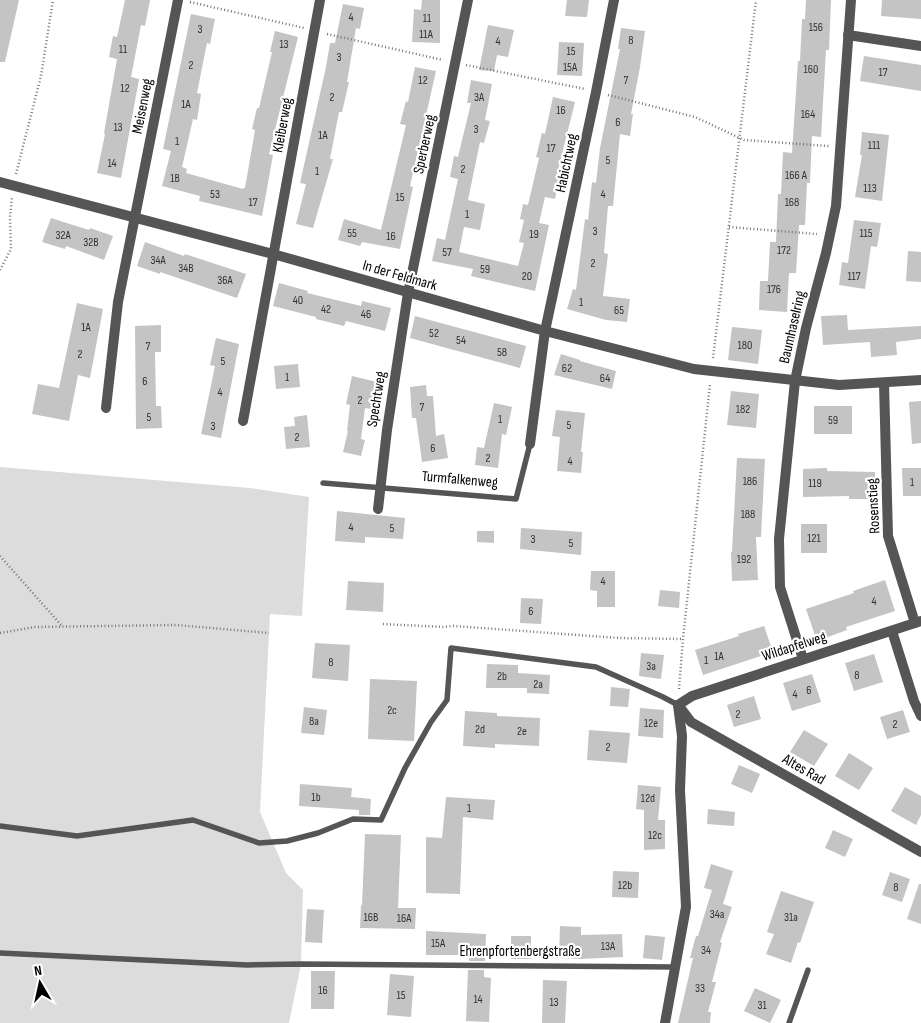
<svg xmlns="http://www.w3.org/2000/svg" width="921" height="1023" viewBox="0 0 921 1023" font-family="'Sofia Sans Condensed',sans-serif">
<rect width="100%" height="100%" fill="#fff"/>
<path fill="#dcdcdc" d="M0 467 250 488 309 497 302 616 270 614 260 812 286 873 303 890 301 964 289 1023H0Z"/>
<g fill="#c4c4c4">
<path d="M0 0H19L5 62H0Z"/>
<path d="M125 0H150L145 26 141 25 131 77 139 79 121 178 97 173 105 134 104 133 117 59 109 57 113 36 117 37Z"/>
<path d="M422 0H440V43L412 42 414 9 421 10Z"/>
<path d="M567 0H589L587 17 565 16Z"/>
<path d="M806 0H831L829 50H826L821 137 812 136 810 183H807L805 225H799L796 273H789L787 312 759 310 760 281H768L770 242H776L778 194H781L783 152 792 153 798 61H800L802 19H805Z"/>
<path d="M882 0H921V19L881 16Z"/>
<path d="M343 4 364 8 360 29 356 28 347 82H349L342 112H339L330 159H333L313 228 296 224 306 184 300 183 326 67 330 43H335Z"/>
<path d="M191 14 215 19 210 44 207 43 197 93 201 94 197 120 193 119 182 167 187 169 186 173 243 189V188H245L255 130 252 129 257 108H259L272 52H270L275 31 298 37 269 154 273 155 262 216 199 201 200 196 162 186 171 151 163 149Z"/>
<path d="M488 25 514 30 508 57 497 55 494 71 479 70Z"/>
<path d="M621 28 645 31 640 67 631 114H633L630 136 620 134 613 206H608L604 253 608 254 603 296 630 299 627 322 606 320 567 309 573 289 576 290 585 219 588 220 592 182 596 183 600 148 620 49H618Z"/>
<path d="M559 42 584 43 582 76 557 75Z"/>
<path d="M864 56 921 65V91L860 81Z"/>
<path d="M415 67 436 71 410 186 413 187 400 249 362 242 360 246 338 240 344 219 381 230 406 125 400 124 406 101 408 102Z"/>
<path d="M471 80 492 84 485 120 490 121 484 143 480 142 468 200 485 204 480 230 464 227 459 252 518 266 524 243 519 242 524 220 520 219 523 204 528 205 539 158 536 157 542 133 545 134 553 97 575 102 556 178 559 179 555 199 545 197 539 223 549 225 535 291 471 276 473 269 432 261 437 238 445 240 458 179 450 177 454 156 458 157 471 103H467Z"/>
<path d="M862 132 889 135 882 201 855 197 862 155H860Z"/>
<path d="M51 218 89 230 90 228 113 236 104 260 66 246 65 249 42 242Z"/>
<path d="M854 220 881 223 877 247 871 246 865 289 839 285 842 262 848 263Z"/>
<path d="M145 242 184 256 185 254 246 274 237 298 160 272V274L137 266Z"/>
<path d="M908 251 921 252V282L906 281Z"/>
<path d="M279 283 308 291 307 293 361 306 362 301 391 308 385 331 346 321 344 326 316 319V317L273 306Z"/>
<path d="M77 303 103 309 90 378 78 375 69 421 32 414 38 384 59 388Z"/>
<path d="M847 315 848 330 921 326V339L896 342 897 355 871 357 870 342 823 345 821 316Z"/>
<path d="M415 316 526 346 520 368 410 338Z"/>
<path d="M161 325V352H155L156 406H161L162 428 136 429 135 326Z"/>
<path d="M732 327 762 330 758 364 728 360Z"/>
<path d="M216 338 239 344 221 438 201 434 215 366 210 365Z"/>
<path d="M561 354 580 360V361L616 371 612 389 554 375Z"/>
<path d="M298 364 300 387 276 389 274 366Z"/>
<path d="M352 376 377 382 371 409 365 408 361 439 365 440 361 456 343 452 348 431H347L350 405 346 404Z"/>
<path d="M426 385 427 396H433L436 436 444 434 448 458 422 462 416 418H412L410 387Z"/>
<path d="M731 391 759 394 756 428 727 425Z"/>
<path d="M921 401V443L912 444 909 402Z"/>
<path d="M494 403 512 407 506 435 502 434 498 468 475 465 477 447 484 448Z"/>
<rect x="814" y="406" width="38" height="28"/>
<path d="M556 410 585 413 581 452H583L581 473 557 471 560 437 552 436Z"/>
<path d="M307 415 310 447 286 449 284 427 295 426 294 417Z"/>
<path d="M737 458 765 459 761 537H756L758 580 732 581 731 552H732Z"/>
<path d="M827 468V471L875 472V499H849V496L803 497V469Z"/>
<path d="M902 468H921V496H903Z"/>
<path d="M337 511 405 518 403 539 365 537V543L335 541Z"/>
<rect x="801" y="524" width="26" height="29"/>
<path d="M521 528 582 532 581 555 520 549Z"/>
<path d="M477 531H494V543L477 542Z"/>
<path d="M591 571H615V607H597V591L590 590Z"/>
<path d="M885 580 895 611 846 627 847 630 817 641 806 609 854 593 853 591Z"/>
<path d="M348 581 384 583 383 612 346 610Z"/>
<path d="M660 590 680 592 679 608 658 606Z"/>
<path d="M521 598 543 599 541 624 520 623Z"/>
<path d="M764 626 773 652 703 675 695 650 739 636 738 634Z"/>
<path d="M315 643 350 645 348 681 312 678Z"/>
<path d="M641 653 664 655 661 679 639 676Z"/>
<path d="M874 654 883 682 854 691 845 663Z"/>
<path d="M487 664 518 665V673L550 675 549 694 527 693V688H486Z"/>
<path d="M812 674 821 702 792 711 783 683Z"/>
<path d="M370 679 417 681 414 741 368 739Z"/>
<path d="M611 687 630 689 628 707 610 706Z"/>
<path d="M754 696 761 719 734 727 727 705Z"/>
<path d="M304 707 327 710 324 735 301 733Z"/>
<path d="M640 708 664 710 663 738 638 736Z"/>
<path d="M903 710 910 732 887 739 880 717Z"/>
<path d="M465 711 497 713V716L540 718 539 746 495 744V748L463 746Z"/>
<path d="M589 730 630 733 627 763 587 760Z"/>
<path d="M804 730 828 744 814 766 790 752Z"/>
<path d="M849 753 873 768 859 790 835 776Z"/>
<path d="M739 765 760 774 752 793 731 784Z"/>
<path d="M300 784 352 788 351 797 371 799 370 815H359V810L299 806Z"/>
<path d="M638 785 661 787 658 820H665V849L644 850V810L636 809Z"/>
<path d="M905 787 921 796V815L916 825 891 811Z"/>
<path d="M446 797 495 800 493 820 463 817 460 894 426 893V837L442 838Z"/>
<path d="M708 809 735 812 734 826 707 824Z"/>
<path d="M833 830 853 839 845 857 825 848Z"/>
<path d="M365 834 401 835 398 908H416L415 929 360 928 361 905H362Z"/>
<path d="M711 864 733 871 723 904 732 907 720 942 722 943 712 982H716L708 1012H711L710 1023H678L693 958H690L696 936H698L712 890 704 888Z"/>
<path d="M613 871 639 872 638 898 612 897Z"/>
<path d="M890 872 910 879 902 902 882 895Z"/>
<path d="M919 884H921V924L907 919Z"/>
<path d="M781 891 814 902 800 943 798 942 791 963 766 954 774 934 767 932Z"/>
<path d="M307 909 324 910 322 943 305 942Z"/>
<path d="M560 926 581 927V935L622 934 623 957 580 959 559 958Z"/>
<path d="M426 931 486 934 485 961H469V958L460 957V955H426Z"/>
<path d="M645 935 665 937 662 960 643 958Z"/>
<rect x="511" y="936" width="20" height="23"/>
<path d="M468 970H484V977L491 978 489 1022 466 1021Z"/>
<path d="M311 971H335L334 1009H311Z"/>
<path d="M390 974 414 976 411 1017 387 1015Z"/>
<path d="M543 980 567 981 565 1023H542Z"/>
<path d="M755 988 781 1000 770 1023 744 1011Z"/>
</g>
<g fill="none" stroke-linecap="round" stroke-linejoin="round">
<g stroke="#777" stroke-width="2.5" stroke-dasharray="1 2.5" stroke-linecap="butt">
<path d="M190 2 304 28"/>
<path d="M327 34 443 60"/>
<path d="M466 65 585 89"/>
<path d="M608 95 695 117 744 140 829 146"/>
<path d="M16 174 41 76 53 0"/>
<path d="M729 227 817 234"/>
<path d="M0 270 11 249 10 218 12 197"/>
<path d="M713 358 756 0"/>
<path d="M0 556 62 626"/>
<path d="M383 624 443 627 453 626 619 638 683 639"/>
<path d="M0 633 35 627 176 625 269 633"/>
<path d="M679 689 683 639 710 384"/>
</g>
<g stroke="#555" stroke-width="5.5">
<path d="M323 483 516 499 530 444"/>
<path d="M0 826 77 836 193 820 259 843 287 841 318 833 353 819 381 820 405 768 431 722 447 700 451 648 596 667 663 697 678 705"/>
<path d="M0 953 247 965 301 964 675 967"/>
<path d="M789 1023 808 970"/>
</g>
<g stroke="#555" stroke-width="10">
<path d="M848 35 921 46"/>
<path d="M0 182 273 254 545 331 694 369 839 385 921 380"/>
<path d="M884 383 888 536 915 623"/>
<path d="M106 408 118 302 178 0"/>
<path d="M243 421 320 0"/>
<path d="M530 444 545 331 596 92 614 0"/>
<path d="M378 509 387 430 408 293 468 0"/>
<path d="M892 631 914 701 921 716"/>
<path d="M803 659 780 587 779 539 795 381 806 328 826 253 836 206 851 0"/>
<path d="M678 705 692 696 921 621"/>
<path d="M679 706 691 722 921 852"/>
<path d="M665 1023 686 907 680 790 682 736 678 705"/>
</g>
</g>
<g text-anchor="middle" stroke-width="4.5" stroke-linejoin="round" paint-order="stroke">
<g font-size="12" fill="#313131">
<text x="351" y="21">4</text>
<text x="427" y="22">11</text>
<text x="816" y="31">156</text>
<text x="200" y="33">3</text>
<text x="426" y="38">11A</text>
<text x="631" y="44">8</text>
<text x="498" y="45">4</text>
<text x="284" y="48">13</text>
<text x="123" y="53">11</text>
<text x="571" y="55">15</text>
<text x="339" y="61">3</text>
<text x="191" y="69">2</text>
<text x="570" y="71">15A</text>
<text x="811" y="73">160</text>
<text x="883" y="76">17</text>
<text x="423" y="84">12</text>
<text x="626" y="84">7</text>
<text x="125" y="92">12</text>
<text x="332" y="101">2</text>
<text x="479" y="101">3A</text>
<text x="186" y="108">1A</text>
<text x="561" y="114">16</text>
<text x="808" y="118">164</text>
<text x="618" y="126">6</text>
<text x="118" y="131">13</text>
<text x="476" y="133">3</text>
<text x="323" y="139">1A</text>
<text x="177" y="145">1</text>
<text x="874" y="149">111</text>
<text x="551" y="152">17</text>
<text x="608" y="164">5</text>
<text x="112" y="167">14</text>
<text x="463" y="173">2</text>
<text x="317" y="175">1</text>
<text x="796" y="179">166 A</text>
<text x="175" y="182">1B</text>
<text x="870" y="192">113</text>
<text x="215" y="198">53</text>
<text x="603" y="198">4</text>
<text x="400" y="201">15</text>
<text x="253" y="206">17</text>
<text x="792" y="206">168</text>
<text x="467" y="218">1</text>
<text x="595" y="235">3</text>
<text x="352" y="237">55</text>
<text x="866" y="237">115</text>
<text x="534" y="238">19</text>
<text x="63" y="239">32A</text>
<text x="391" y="240">16</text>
<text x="91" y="246">32B</text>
<text x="784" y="254">172</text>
<text x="447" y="256">57</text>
<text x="158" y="264">34A</text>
<text x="593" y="267">2</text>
<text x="186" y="272">34B</text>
<text x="485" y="273">59</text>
<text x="527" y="280">20</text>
<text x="854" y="280">117</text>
<text x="225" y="284">36A</text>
<text x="774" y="293">176</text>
<text x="298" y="304">40</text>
<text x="581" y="306">1</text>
<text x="326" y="313">42</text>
<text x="619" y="314">65</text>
<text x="366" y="318">46</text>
<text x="86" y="331">1A</text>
<text x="434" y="337">52</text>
<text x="461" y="344">54</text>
<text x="745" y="349">180</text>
<text x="148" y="350">7</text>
<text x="502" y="356">58</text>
<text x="80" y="358">2</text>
<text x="223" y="365">5</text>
<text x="567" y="372">62</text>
<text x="287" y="381">1</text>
<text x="605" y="382">64</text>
<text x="145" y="385">6</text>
<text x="220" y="396">4</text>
<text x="360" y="404">2</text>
<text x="422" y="411">7</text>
<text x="743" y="413">182</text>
<text x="149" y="421">5</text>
<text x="500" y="423">1</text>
<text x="833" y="424">59</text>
<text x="569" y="429">5</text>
<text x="213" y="430">3</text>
<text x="297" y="441">2</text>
<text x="433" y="452">6</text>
<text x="488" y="462">2</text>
<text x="570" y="465">4</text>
<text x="750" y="485">186</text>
<text x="912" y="486">1</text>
<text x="815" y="487">119</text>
<text x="748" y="518">188</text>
<text x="351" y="531">4</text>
<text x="392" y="532">5</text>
<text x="814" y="542">121</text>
<text x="533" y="543">3</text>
<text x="571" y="547">5</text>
<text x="744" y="563">192</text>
<text x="603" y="585">4</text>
<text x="874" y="605">4</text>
<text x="531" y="615">6</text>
<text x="719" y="660">1A</text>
<text x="706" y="664">1</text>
<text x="331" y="666">8</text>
<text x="651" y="670">3a</text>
<text x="857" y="679">8</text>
<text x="502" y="680">2b</text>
<text x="538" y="688">2a</text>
<text x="809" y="694">6</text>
<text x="795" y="698">4</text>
<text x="392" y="714">2c</text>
<text x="738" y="718">2</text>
<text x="314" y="725">8a</text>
<text x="651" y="727">12e</text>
<text x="895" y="728">2</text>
<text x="480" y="733">2d</text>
<text x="522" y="735">2e</text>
<text x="608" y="751">2</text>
<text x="316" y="801">1b</text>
<text x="648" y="802">12d</text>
<text x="469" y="812">1</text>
<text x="655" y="839">12c</text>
<text x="625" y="889">12b</text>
<text x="896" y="891">8</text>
<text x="717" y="918">34a</text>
<text x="371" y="921">16B</text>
<text x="791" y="921">31a</text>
<text x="404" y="922">16A</text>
<text x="438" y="947">15A</text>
<text x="608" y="950">13A</text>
<text x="706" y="954">34</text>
<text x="700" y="992">33</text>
<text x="323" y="994">16</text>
<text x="401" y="999">15</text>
<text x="478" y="1003">14</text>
<text x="554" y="1006">13</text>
<text x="762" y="1009">31</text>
</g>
<g font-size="15" fill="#000" stroke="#fff">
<text transform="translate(142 106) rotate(-79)" y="5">Meisenweg</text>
<text transform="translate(282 125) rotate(-80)" y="5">Kleiberweg</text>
<text transform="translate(424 144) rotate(-78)" y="5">Sperberweg</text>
<text transform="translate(566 163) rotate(-78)" y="5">Habichtweg</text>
<text transform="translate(400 275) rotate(16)" y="5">In der Feldmark</text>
<text transform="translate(792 327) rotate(-77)" y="5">Baumhaselring</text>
<text transform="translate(376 399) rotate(-81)" y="5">Spechtweg</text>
<text transform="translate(460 479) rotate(5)" y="5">Turmfalkenweg</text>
<text transform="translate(873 506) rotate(-93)" y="5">Rosenstieg</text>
<text transform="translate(794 646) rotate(-18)" y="5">Wildapfelweg</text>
<text transform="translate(804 769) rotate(30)" y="5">Altes Rad</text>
<text x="520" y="956">Ehrenpfortenbergstraße</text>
</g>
</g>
<g transform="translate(40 983) rotate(351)" stroke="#ffffff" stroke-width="4" paint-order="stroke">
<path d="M0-4L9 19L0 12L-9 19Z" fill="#000000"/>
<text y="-8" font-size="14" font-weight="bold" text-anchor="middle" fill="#000000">N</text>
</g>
</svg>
